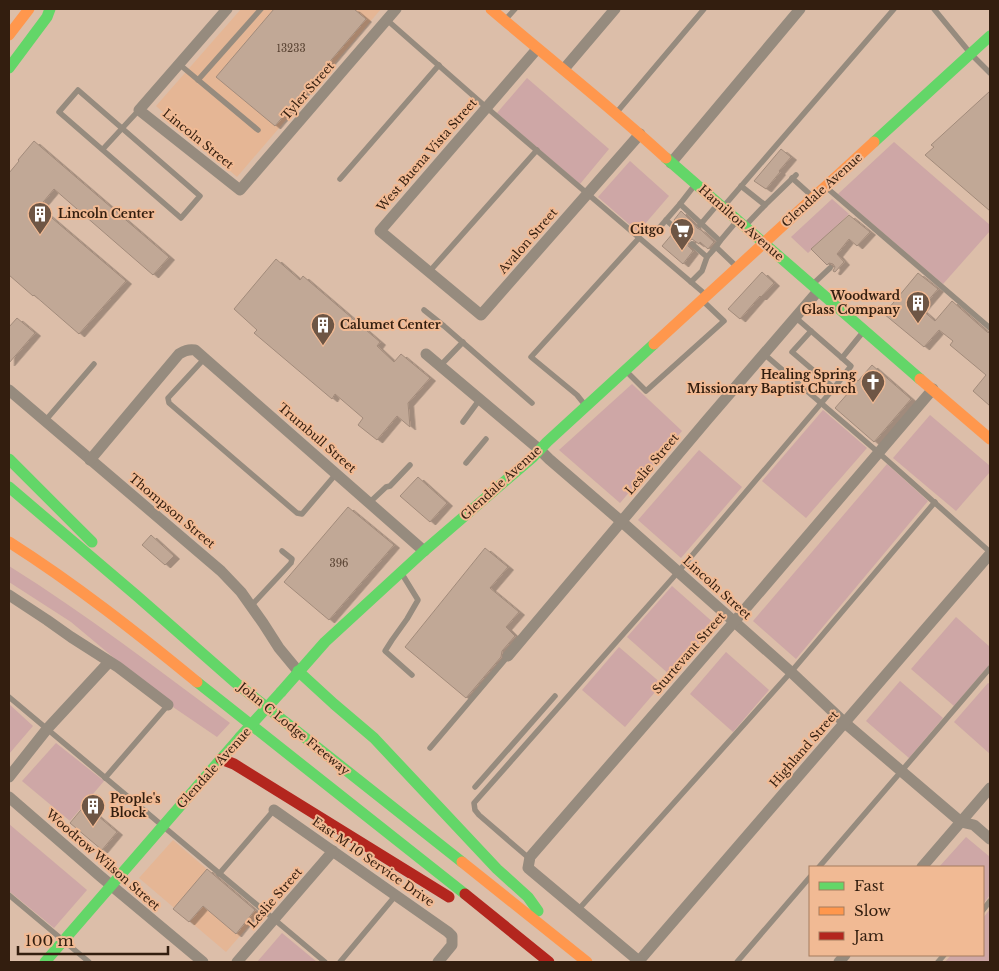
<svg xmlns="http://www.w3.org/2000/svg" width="999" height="971" viewBox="0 0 999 971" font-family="'Libre Baskerville',serif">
<defs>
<filter id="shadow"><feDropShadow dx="5.5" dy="3" stdDeviation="0" flood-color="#0004"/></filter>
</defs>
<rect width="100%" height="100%" fill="#dcbea9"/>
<g fill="#e5b695">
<path d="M241 9H381L237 177 156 106Z"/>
<path d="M173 840 259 914 226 952 139 878Z"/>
</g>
<g fill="#cea7a6">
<path d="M527 78 609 149 580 184 497 113Z"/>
<path d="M894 142 990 225V231L943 284 838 194Z"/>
<path d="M630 161 669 196 638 232 598 197Z"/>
<path d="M832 199 849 214 808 253 791 237Z"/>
<path d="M632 384 682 431 620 503 559 450Z"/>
<path d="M823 410 867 448 806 518 762 481Z"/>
<path d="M930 415 990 466V472L956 511 893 458Z"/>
<path d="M699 450 742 487 681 558 638 520Z"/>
<path d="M887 464 928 501 796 659 753 621Z"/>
<path d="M9 566C86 614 157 669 230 723L217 737 173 707 71 622 9 582Z"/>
<path d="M672 586 715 624 670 675 627 637Z"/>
<path d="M956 617 990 647V664L954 706 911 669Z"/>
<path d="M619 647 662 684 625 727 582 690Z"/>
<path d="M726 652 769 690 733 732 690 694Z"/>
<path d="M900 681 943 718 909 758 866 721Z"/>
<path d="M988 683 990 684V754L954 722Z"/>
<path d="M9 704 33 726 9 754Z"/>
<path d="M56 743 104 781 70 821 22 781Z"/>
<path d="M9 824 87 890 54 928 9 891Z"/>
<path d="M966 837 990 857V895L983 904V867H939Z"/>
<path d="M990 909V962H945L951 955H983V918Z"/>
<path d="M282 933 317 962H257Z"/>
</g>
<g fill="#c1a896" stroke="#a28b7b" filter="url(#shadow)">
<path d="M274 9H354L366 19 275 126 216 77Z"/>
<path d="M990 91V211L925 155 934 147 931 145Z"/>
<path d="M34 141 169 257 153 275 54 189 39 207 126 281 79 334 34 295 33 296 9 275V173L19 161 18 160Z"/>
<path d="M781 149 791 157 779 171 780 172 766 189 754 181Z"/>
<path d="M681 211 695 225 697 228 701 230 714 242 708 249 700 242 699 244 692 239 689 241 688 246 693 251 683 264 662 246 673 233 683 240 688 239 689 236 687 233 674 220Z"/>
<path d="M849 215 870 232 857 246 849 239 837 254 844 262 835 272 833 271 835 267 833 264 829 263 827 265 811 249Z"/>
<path d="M276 259 300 280 303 276 380 342 377 346 394 362 401 354 430 378 408 403 410 427 397 416 377 440 358 425 363 418 335 394 332 399 254 333 257 330 234 309Z"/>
<path d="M762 272 774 283 761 297 760 296 740 319 728 309Z"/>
<path d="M918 273 938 289 921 309 935 321 952 301 987 332 990 333V406L973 391 986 375 950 345 953 341 939 330 924 347 884 314Z"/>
<path d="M17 318 35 333 9 363V327Z"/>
<path d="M872 365 911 399 874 442 835 408 849 392 845 389 854 378 858 381Z"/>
<path d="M418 477 447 503 430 522 400 496Z"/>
<path d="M348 507 394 545 329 620 284 582Z"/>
<path d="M151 535 174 556 165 565 142 545Z"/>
<path d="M485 548 508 567 490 588 519 612 506 627 515 636 502 651 501 657 466 698 405 647Z"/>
<path d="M85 805 117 832 102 850 70 823Z"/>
<path d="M207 869 255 910 236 934 203 906 189 922 173 909Z"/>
</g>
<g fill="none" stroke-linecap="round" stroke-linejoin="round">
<g stroke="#968b7e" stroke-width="5.5">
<path d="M934 9 971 54 990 73"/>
<path d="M506 19 515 9"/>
<path d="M387 20 486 107 705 294"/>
<path d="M179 64 258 130"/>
<path d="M198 80 261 9"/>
<path d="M78 90 200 196 181 218 59 112Z"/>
<path d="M617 112 704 9"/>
<path d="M103 149 139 110"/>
<path d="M792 178 812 196"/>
<path d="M340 179 439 65"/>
<path d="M741 186 765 205 796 175"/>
<path d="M827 188 990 328"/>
<path d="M680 204 694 186"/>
<path d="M724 206 894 9"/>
<path d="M700 225 717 205"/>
<path d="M745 226 765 205"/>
<path d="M654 234 666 220"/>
<path d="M684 236 666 220 680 204 720 241 716 247"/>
<path d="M720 241 736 222"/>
<path d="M692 244 707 257"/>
<path d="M429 272 537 150"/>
<path d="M691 282 702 271 707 257 716 247 737 267"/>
<path d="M813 284 830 268"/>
<path d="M424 310 444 326 532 403"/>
<path d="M795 317 842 358 863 332"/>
<path d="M811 331 792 352 834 388 851 366 842 358"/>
<path d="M764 354 879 453 990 552"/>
<path d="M205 358 168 398 169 403 297 513 302 514 336 474"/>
<path d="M440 366 463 342"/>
<path d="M626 371 646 391 724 321 704 302"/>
<path d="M585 405 577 395 531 357 639 238"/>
<path d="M45 421 94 364"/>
<path d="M463 422 480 399"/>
<path d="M466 463 486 439"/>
<path d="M369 503 386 487 390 486 410 465"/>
<path d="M402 574 418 600 407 619 392 640 385 651 412 675"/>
<path d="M251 606 291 563 292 559 282 551"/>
<path d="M9 697 325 962"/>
<path d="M430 748 508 656"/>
<path d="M105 778 168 705"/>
<path d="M475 787 555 696"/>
<path d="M530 859 479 815 475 810 474 803 678 572 834 388"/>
<path d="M819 867 990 668"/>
<path d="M219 874 274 810"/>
<path d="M9 895 89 962"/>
<path d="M578 910 791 672 935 502"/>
<path d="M983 910 990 901"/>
<path d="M340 962 396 895"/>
<path d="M737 962 810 877"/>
<path d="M938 962 944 955"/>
</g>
<g stroke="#968b7e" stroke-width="11">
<path d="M227 9 139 110 240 190 396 9"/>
<path d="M537 49 380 231 481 315 640 134"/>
<path d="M564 69 615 9"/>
<path d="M671 163 800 9"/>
<path d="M426 354 540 450 549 459 622 522 791 672 845 723 961 822 974 825 990 839"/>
<path d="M9 390 221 571 241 592 263 623 279 648 298 671"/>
<path d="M90 460 179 354C184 351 188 349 195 350L424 551"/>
<path d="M9 595 47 620 71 637 118 667 168 705"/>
<path d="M508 656 707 420 818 291"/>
<path d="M9 777 47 729 109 662"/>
<path d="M9 797 100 876 203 962"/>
<path d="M274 810 448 932 452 936V945L438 962"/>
<path d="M922 867 990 788"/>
<path d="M639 961 990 554"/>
<path d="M237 962 333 851"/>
<path d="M640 962 528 868 530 857 734 622 933 389"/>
<path d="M839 962 845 955"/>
</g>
<g stroke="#63d668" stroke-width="11">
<path d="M9 68 47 17 50 9"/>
<path d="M874 142 990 36"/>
<path d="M666 158 920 379"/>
<path d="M9 459 92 542"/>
<path d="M9 487 137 596 236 683 462 862"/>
<path d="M298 671 334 704 374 738 497 869 528 897 538 911"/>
<path d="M197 682 465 894"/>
<path d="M281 692 325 642 424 551 533 457 547 442 654 344"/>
<path d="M45 962 240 737"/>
</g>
<g stroke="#ff974d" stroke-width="11">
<path d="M491 9C549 59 610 106 666 158"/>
<path d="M9 35 29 9"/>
<path d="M654 344 874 142"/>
<path d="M920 379 990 439"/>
<path d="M9 542C75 584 136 632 197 682"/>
<path d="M462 862 587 962"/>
</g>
<g stroke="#b3261e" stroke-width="11">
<path d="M221 759 234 764 449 897"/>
<path d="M465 894 549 962"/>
</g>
<path stroke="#63d668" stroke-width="11" d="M240 737 281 692"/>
</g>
<defs>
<g id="building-pin" transform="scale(1.25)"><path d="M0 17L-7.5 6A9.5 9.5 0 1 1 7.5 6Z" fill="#6e5645" stroke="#f1ba94"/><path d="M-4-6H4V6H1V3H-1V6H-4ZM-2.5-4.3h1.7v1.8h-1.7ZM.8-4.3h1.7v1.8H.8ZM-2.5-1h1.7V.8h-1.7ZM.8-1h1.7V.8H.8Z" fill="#fff"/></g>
<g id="supermarket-pin" transform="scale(1.25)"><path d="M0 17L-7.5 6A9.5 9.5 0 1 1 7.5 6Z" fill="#6e5645" stroke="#f1ba94"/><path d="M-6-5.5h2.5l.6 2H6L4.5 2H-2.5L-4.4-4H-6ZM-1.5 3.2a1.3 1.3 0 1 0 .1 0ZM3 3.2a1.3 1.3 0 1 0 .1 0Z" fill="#fff"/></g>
<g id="church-pin" transform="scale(1.25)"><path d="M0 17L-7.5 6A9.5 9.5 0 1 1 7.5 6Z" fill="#6e5645" stroke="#f1ba94"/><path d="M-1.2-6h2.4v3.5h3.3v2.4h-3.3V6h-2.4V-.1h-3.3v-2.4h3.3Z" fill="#fff"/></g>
</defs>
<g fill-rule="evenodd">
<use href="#building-pin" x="40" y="214"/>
<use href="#supermarket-pin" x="682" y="230"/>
<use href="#building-pin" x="918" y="303"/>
<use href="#building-pin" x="323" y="325"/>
<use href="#church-pin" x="873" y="382"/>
<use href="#building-pin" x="93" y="806"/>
</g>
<g text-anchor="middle" stroke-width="4" stroke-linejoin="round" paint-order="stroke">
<g font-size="10" fill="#584232">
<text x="291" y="52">13233</text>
<text x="339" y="567">396</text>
</g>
<g font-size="12" fill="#331e0f" stroke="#f1ba94">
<text transform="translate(308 91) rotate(-49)" y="4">Tyler Street</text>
<text transform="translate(198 139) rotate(39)" y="4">Lincoln Street</text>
<text transform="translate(427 155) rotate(-49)" y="4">West Buena Vista Street</text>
<text transform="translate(822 190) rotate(-42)" y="4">Glendale Avenue</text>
<text transform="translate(741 223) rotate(41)" y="4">Hamilton Avenue</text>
<text transform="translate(528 241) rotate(-49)" y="4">Avalon Street</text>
<text transform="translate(317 438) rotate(41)" y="4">Trumbull Street</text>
<text transform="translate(652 464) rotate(-50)" y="4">Leslie Street</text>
<text transform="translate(501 483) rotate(-42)" y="4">Glendale Avenue</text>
<text transform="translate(172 511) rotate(40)" y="4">Thompson Street</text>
<text transform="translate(717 588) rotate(42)" y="4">Lincoln Street</text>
<text transform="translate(689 653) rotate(-49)" y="4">Sturtevant Street</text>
<text transform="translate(294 729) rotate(39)" y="4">John C Lodge Freeway</text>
<text transform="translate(804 749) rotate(-49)" y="4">Highland Street</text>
<text transform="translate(214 768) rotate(-48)" y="4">Glendale Avenue</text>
<text transform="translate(103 860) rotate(41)" y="4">Woodrow Wilson Street</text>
<text transform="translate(373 862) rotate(35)" y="4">East M 10 Service Drive</text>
<text transform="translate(275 898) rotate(-49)" y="4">Leslie Street</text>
</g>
<g font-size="12" font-weight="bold" fill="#331e0f" stroke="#f1ba94" text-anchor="start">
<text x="58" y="218">Lincoln Center</text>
<text x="664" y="234" text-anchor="end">Citgo</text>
<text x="900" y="300" text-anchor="end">Woodward<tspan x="900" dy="14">Glass Company</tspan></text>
<text x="340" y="329">Calumet Center</text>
<text x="856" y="379" text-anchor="end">Healing Spring<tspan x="856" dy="14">Missionary Baptist Church</tspan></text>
<text x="110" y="803">People's<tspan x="110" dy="14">Block</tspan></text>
</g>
</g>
<rect width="999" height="971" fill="none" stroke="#331e0f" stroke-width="20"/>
<rect x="809" y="866" width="175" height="90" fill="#f1ba94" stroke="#a57c5f"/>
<rect x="819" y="882" width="25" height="8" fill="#63d668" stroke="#a57c5f"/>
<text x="854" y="891" font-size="15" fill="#331e0f">Fast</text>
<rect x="819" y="907" width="25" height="8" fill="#ff974d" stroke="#a57c5f"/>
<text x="854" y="916" font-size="15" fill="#331e0f">Slow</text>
<rect x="819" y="932" width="25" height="8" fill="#b3261e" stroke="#a57c5f"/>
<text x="854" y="941" font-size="15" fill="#331e0f">Jam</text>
<path d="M18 946v8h150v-8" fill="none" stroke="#331e0f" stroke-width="2.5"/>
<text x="25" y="946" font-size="15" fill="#331e0f" stroke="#f1ba94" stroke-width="4" paint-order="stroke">100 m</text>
</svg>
